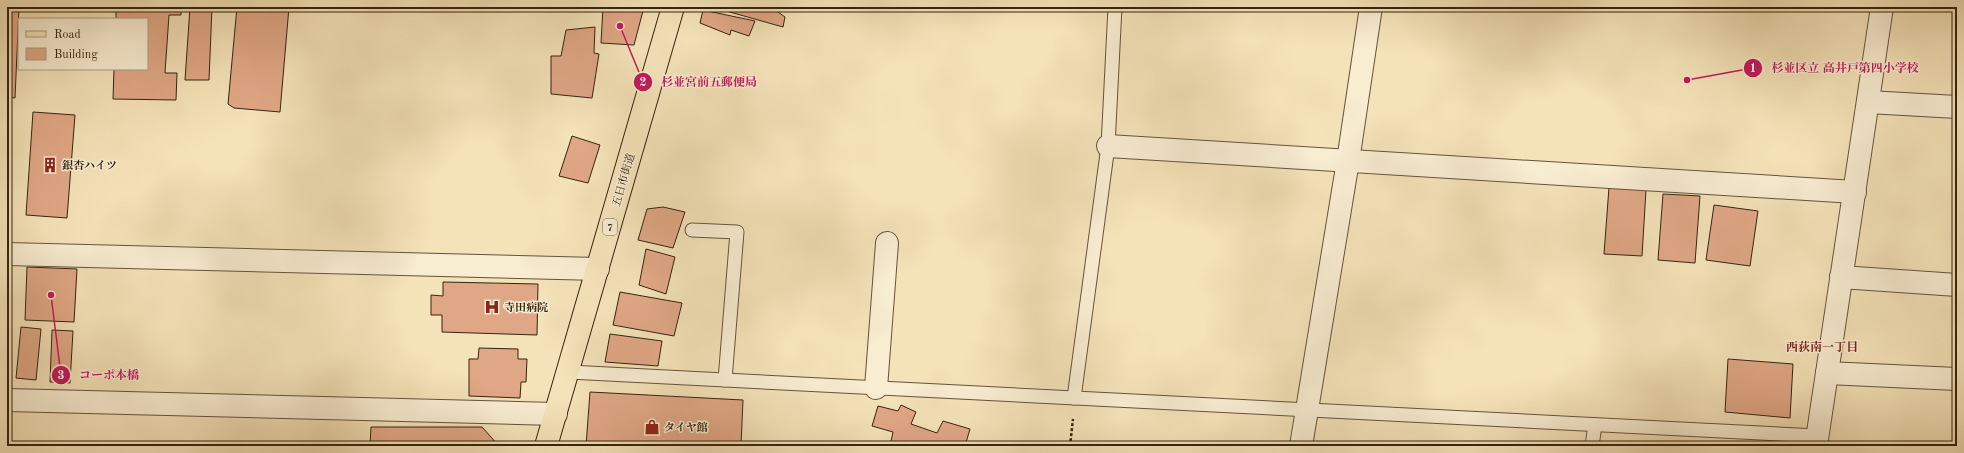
<svg xmlns="http://www.w3.org/2000/svg" width="1964" height="453" viewBox="0 0 1964 453" font-family="'Old Standard TT','Noto Serif JP',serif">
<rect width="100%" height="100%" fill="#f4e2b8"/>
<filter id="stains"><feTurbulence type="fractalNoise" baseFrequency=".005" numOctaves="4"/><feColorMatrix values="0 0 0 0 .2 0 0 0 0 .09 0 0 0 0 .02 0 0 0 .5 -.17"/></filter>
<radialGradient id="worn" r=".72"><stop offset=".6" stop-color="#630" stop-opacity="0"/><stop offset="1" stop-color="#630" stop-opacity=".3"/></radialGradient>
<g fill="#e0a786" stroke="#352311">
<path d="M7 7H19L15 98 7 97Z"/>
<path d="M116 7H181V15H169L165 73H177L176 100 113 99 114 69H147V19H116Z"/>
<path d="M190 7H212L209 80H185Z"/>
<path d="M237 7H289L280 112 234 108 228 104Z"/>
<path d="M603 7H644L634 45 601 43Z"/>
<path d="M712 7H771L785 17 783 27Z"/>
<path d="M703 10 755 21 749 36 731 30 730 35 700 23Z"/>
<path d="M595 27 594 53 599 54 592 98 551 94V56H561L566 30Z"/>
<path d="M33 112 75 115 67 218 26 215Z"/>
<path d="M572 136 600 145 588 183 559 176Z"/>
<path d="M7 149H10L7 183Z"/>
<path d="M1609 187 1646 190 1642 256 1604 254Z"/>
<path d="M1663 194 1700 196 1695 263 1658 260Z"/>
<path d="M1714 205 1758 211 1750 266 1706 260Z"/>
<path d="M663 207 685 212 673 248 638 240 647 209Z"/>
<path d="M646 249 675 257 666 294 639 285Z"/>
<path d="M27 267 77 269 74 322 25 320Z"/>
<path d="M443 282 538 284 537 335 442 332V315H431V295L443 296Z"/>
<path d="M620 292 682 303 674 336 613 325Z"/>
<path d="M21 327 41 329 36 380 16 378Z"/>
<path d="M52 330 73 331 70 383 50 382Z"/>
<path d="M610 334 662 341 658 366 605 362Z"/>
<path d="M479 348 518 349V359H527L526 382H521L520 398 469 396V359H478Z"/>
<path d="M1728 359 1793 364 1790 418 1725 412Z"/>
<path d="M590 392 743 400 741 446H586Z"/>
<path d="M901 405 916 412 911 424 937 433 943 421 970 429 965 446H890L893 432 872 426 878 406 898 411Z"/>
<path d="M371 427H482L499 446H370Z"/>
</g>
<g fill="none" stroke-linecap="round" stroke-linejoin="round">
<g stroke="#65533b" stroke-width="15">
<g id="lane">
<path d="M692 230 737 232 725 380"/>
<path d="M569 372 1817 436"/>
<path d="M1074 398 1108 146 1115 7"/>
<path d="M1592 446 1595 425"/>
</g>
</g>
<g stroke="#65533b" stroke-width="24">
<g id="street">
<path d="M1868 102 1957 107"/>
<path d="M1108 146 1855 192"/>
<path d="M7 254 598 269"/>
<path d="M1841 277 1957 285"/>
<path d="M1827 373 1957 379"/>
<path d="M876 388 887 243"/>
<path d="M7 400 556 414"/>
<path d="M1301 446 1348 161 1371 7"/>
<path d="M1816 446 1882 7"/>
</g>
</g>
<g stroke="#352311" stroke-width="24">
<path id="primary" d="M546 446 673 7"/>
</g>
<path stroke="#352311" stroke-width="2.5" stroke-dasharray="3 2" stroke-linecap="butt" d="M1070 446 1073 419"/>
<use href="#lane" stroke="#f8ecd1" stroke-width="13"/>
<use href="#street" stroke="#f8ecd1" stroke-width="22"/>
<use href="#primary" stroke="#f4e2b8" stroke-width="22"/>
</g>
<defs>
<g id="building-bare" transform="scale(1.2)"><path d="M-4-6H4V6H1V3H-1V6H-4ZM-2.5-4.3h1.7v1.8h-1.7ZM.8-4.3h1.7v1.8H.8ZM-2.5-1h1.7V.8h-1.7ZM.8-1h1.7V.8H.8Z" fill="#8f2418" stroke="#f8ecd1" stroke-width="2.5" paint-order="stroke"/></g>
<g id="hospital-bare" transform="scale(1.2)"><path d="M-5-5h3v3.5h4V-5h3V5h-3V1.5h-4V5h-3Z" fill="#8f2418" stroke="#f8ecd1" stroke-width="2.5" paint-order="stroke"/></g>
<g id="shop-bare" transform="scale(1.2)"><path d="M-5-2.5h2.3a2.7 3.5 0 0 1 5.4 0H5L5.5 6h-11ZM-1.5-2.5h3a1.5 2.3 0 0 0-3 0Z" fill="#8f2418" stroke="#f8ecd1" stroke-width="2.5" paint-order="stroke"/></g>
</defs>
<g fill-rule="evenodd">
<use href="#building-bare" x="50" y="165"/>
<use href="#hospital-bare" x="492" y="307"/>
<use href="#shop-bare" x="652" y="427"/>
</g>
<g text-anchor="middle" stroke-width="3" stroke-linejoin="round" paint-order="stroke">
<rect fill="#f8ecd1" stroke="#705f4b" stroke-width="1" x="603" y="219" width="14" height="16" rx="3"/>
<g font-size="10" font-weight="bold" fill="#352311">
<text x="610" y="231">7</text>
</g>
<g font-size="11" font-weight="bold" fill="#352311" stroke="#f8ecd1" text-anchor="start">
<text x="62" y="169">銀杏ハイツ</text>
<text x="504" y="311">寺田病院</text>
<text x="664" y="431">タイヤ館</text>
</g>
<g font-size="11" fill="#352311" stroke="#f8ecd1">
<text transform="translate(623 180) rotate(-74)" y="4">五日市街道</text>
</g>
<g font-size="12" font-weight="bold" fill="#7a1f14" stroke="#f8ecd1">
<text x="1822" y="351">西荻南一丁目</text>
</g>
</g>
<path fill="none" stroke="#c2185b" stroke-width="1.5" d="M1687 80L1753 68M620 26L643 82M51 295L61 375"/>
<g fill="#c2185b" stroke="#f8ecd1" stroke-width="1.5">
<circle cx="1687" cy="80" r="4"/>
<circle cx="620" cy="26" r="4"/>
<circle cx="51" cy="295" r="4"/>
<circle cx="1753" cy="68" r="10"/>
<circle cx="643" cy="82" r="10"/>
<circle cx="61" cy="375" r="10"/>
</g>
<g font-size="12" text-anchor="middle" font-weight="bold" fill="#fff">
<text x="1753" y="72">1</text>
<text x="643" y="86">2</text>
<text x="61" y="379">3</text>
</g>
<g font-size="12" text-anchor="middle" font-weight="bold" fill="#c2185b" stroke="#f8ecd1" stroke-width="3" stroke-linejoin="round" paint-order="stroke">
<text x="1845" y="72">杉並区立 高井戸第四小学校</text>
<text x="709" y="86">杉並宮前五郵便局</text>
<text x="109" y="379">コーポ本橋</text>
</g>
<rect width="1964" height="453" fill="none" stroke="#f4e2b8" stroke-width="24"/>
<rect x="8" y="8" width="1948" height="437" fill="none" stroke="#352311" stroke-width="2"/>
<rect x="12" y="12" width="1940" height="429" fill="none" stroke="#352311"/>
<rect x="18" y="18" width="130" height="52" fill="#f8ecd1" stroke="#aa9c84"/>
<rect x="26" y="31" width="20" height="6" fill="#f4e2b8" stroke="#aa9c84"/>
<text x="54" y="38" font-size="12" fill="#352311">Road</text>
<rect x="26" y="48" width="20" height="12" fill="#e0a786" stroke="#aa9c84"/>
<text x="54" y="58" font-size="12" fill="#352311">Building</text>
<rect width="100%" height="100%" filter="url(#stains)"/>
<rect width="100%" height="100%" fill="url(#worn)"/>
</svg>
